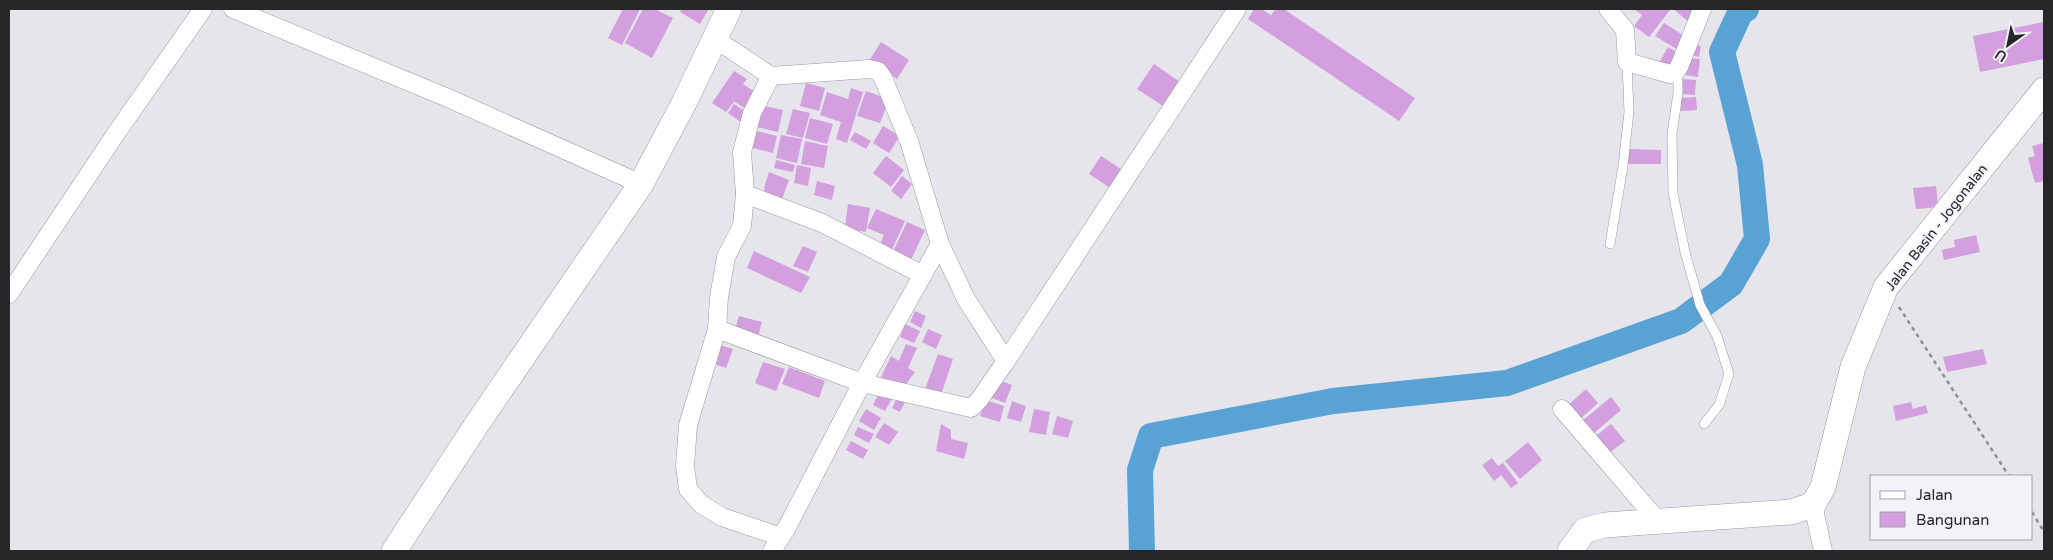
<svg xmlns="http://www.w3.org/2000/svg" width="2053" height="560" viewBox="0 0 2053 560" font-family="'Varela Round',sans-serif">
<rect width="100%" height="100%" fill="#e6e5ec"/>
<g fill="none" stroke-linecap="round" stroke-linejoin="round">
<path stroke="#59a2d4" stroke-width="26" d="M1142 551 1140 470 1151 436 1333 401 1507 383 1681 321 1731 284 1757 239 1750 165 1722 52 1740 13 1746 9"/>
</g>
<g fill="#d39fdf">
<path d="M623 9H640L622 45 608 38Z"/>
<path d="M643 9H655L673 18 652 58 625 43Z"/>
<path d="M682 9H709L700 24 680 12Z"/>
<path d="M1254 9H1261L1271 15 1276 9H1284L1415 98 1399 121 1248 19Z"/>
<path d="M1634 9H1669L1670 10 1649 37 1634 26 1642 15Z"/>
<path d="M1673 9H1698L1690 23Z"/>
<path d="M2044 22V59L1980 72 1973 36Z"/>
<path d="M1664 23 1686 37 1678 50 1655 36Z"/>
<path d="M881 42 909 60 897 79 869 61Z"/>
<path d="M1690 44 1701 46 1699 57 1688 54Z"/>
<path d="M1668 47 1679 53 1669 72 1657 66Z"/>
<path d="M1687 58 1700 59 1698 77 1685 75Z"/>
<path d="M1154 64 1183 84 1166 108 1137 89Z"/>
<path d="M734 71 747 79 743 84 758 94 747 110 732 100 734 102 726 112 712 103Z"/>
<path d="M1682 79 1696 80 1695 95 1682 94Z"/>
<path d="M806 83 825 88 819 111 800 106Z"/>
<path d="M851 88 863 92 847 143 836 139 841 122 820 115 827 92 848 99Z"/>
<path d="M866 91 889 99 880 123 857 116Z"/>
<path d="M1696 97 1697 110 1681 111 1680 98Z"/>
<path d="M734 104 749 114 742 123 728 113Z"/>
<path d="M760 105 783 110 778 132 756 127Z"/>
<path d="M793 109 810 113 803 138 786 134Z"/>
<path d="M810 118 833 124 827 144 805 138Z"/>
<path d="M883 126 900 136 889 153 873 143Z"/>
<path d="M753 130 777 136 773 153 749 147Z"/>
<path d="M855 132 871 141 866 149 850 140Z"/>
<path d="M781 135 802 139 797 163 776 158Z"/>
<path d="M805 141 828 146 824 168 801 164Z"/>
<path d="M2044 143V181L2035 183 2028 158 2035 156 2032 146Z"/>
<path d="M1628 149 1661 150V164H1628Z"/>
<path d="M886 156 904 170 891 187 873 173Z"/>
<path d="M1101 156 1127 173 1115 191 1089 174Z"/>
<path d="M776 160 795 165 793 172 774 168Z"/>
<path d="M797 165 811 168 808 186 794 183Z"/>
<path d="M769 172 789 180 781 202 765 195 764 188Z"/>
<path d="M902 176 912 184 901 199 891 191Z"/>
<path d="M817 181 835 186 832 200 814 195Z"/>
<path d="M1936 186 1938 207 1916 209 1913 188Z"/>
<path d="M848 204 870 208 866 232 845 228Z"/>
<path d="M876 209 905 221 890 254 878 249 884 235 867 228Z"/>
<path d="M907 222 925 230 910 262 892 254Z"/>
<path d="M1976 235 1980 252 1944 260 1942 250 1955 247 1954 240Z"/>
<path d="M803 246 817 252 808 272 793 266Z"/>
<path d="M754 251 810 277 801 293 747 268Z"/>
<path d="M915 311 926 316 921 328 910 322Z"/>
<path d="M739 316 762 322 757 340 734 333Z"/>
<path d="M905 324 920 331 914 343 900 337Z"/>
<path d="M928 329 942 335 936 349 922 342Z"/>
<path d="M906 344 917 348 908 368 915 372 904 387 881 377 891 356 899 361Z"/>
<path d="M720 345 733 349 726 368 714 364Z"/>
<path d="M1983 349 1987 364 1947 372 1943 357Z"/>
<path d="M938 354 953 359 940 398 924 392Z"/>
<path d="M763 362 785 369 776 391 755 383Z"/>
<path d="M789 367 825 381 819 398 782 384Z"/>
<path d="M997 379 1012 385 1005 403 990 397Z"/>
<path d="M1586 389 1598 403 1577 422 1565 408Z"/>
<path d="M880 391 893 397 885 411 873 405Z"/>
<path d="M1611 397 1621 410 1593 434 1582 421Z"/>
<path d="M897 398 905 402 900 412 892 408Z"/>
<path d="M985 400 1004 406 1000 422 980 416Z"/>
<path d="M1012 401 1026 406 1021 422 1007 418Z"/>
<path d="M1911 402 1913 409 1926 405 1928 413 1896 421 1893 406Z"/>
<path d="M866 409 881 418 874 430 859 421Z"/>
<path d="M1034 409 1050 412 1046 435 1029 432Z"/>
<path d="M1057 416 1073 421 1068 438 1052 434Z"/>
<path d="M884 423 898 432 889 445 875 437Z"/>
<path d="M941 424 951 430V439L968 443 964 459 936 451Z"/>
<path d="M1611 424 1625 441 1606 455 1593 438Z"/>
<path d="M858 427 874 434 869 443 854 435Z"/>
<path d="M851 441 868 450 863 459 846 450Z"/>
<path d="M1528 442 1542 460 1520 479 1505 461Z"/>
<path d="M1492 458 1498 466 1503 463 1518 483 1511 488 1501 475 1494 481 1482 465Z"/>
</g>
<g fill="none" stroke-linecap="round" stroke-linejoin="round">
<g stroke="#9b9aa0" stroke-width="10">
<g id="lane">
<path d="M1675 73 1678 82V93L1672 134 1673 193 1685 252 1700 305 1717 336 1729 374 1719 405 1704 424"/>
<path d="M1610 244 1623 166 1629 112 1627 62"/>
</g>
</g>
<g stroke="#9b9aa0" stroke-width="19">
<g id="street">
<path d="M233 9 448 98 641 184"/>
<path d="M1608 9 1625 30 1627 62 1670 74 1675 73 1679 67 1702 9"/>
<path d="M715 39 771 76 869 69 878 71 883 78 909 141 940 244 966 299 1006 361"/>
<path d="M771 76 752 113 742 152 745 194 742 226 726 257 719 297 717 329 688 425 685 466 688 489 701 504 722 517 781 537"/>
<path d="M745 194 822 223 923 275"/>
<path d="M9 294 117 132 203 9"/>
<path d="M717 329 862 383 971 408 979 400 1006 361 1237 9"/>
<path d="M1562 409 1658 521"/>
<path d="M1813 505 1823 551"/>
<path d="M772 551 786 529 862 383 940 244"/>
</g>
</g>
<g stroke="#9b9aa0" stroke-width="26">
<g id="secondary">
<path d="M394 551 477 424 641 184 685 101 729 9"/>
<path d="M1570 551 1585 530 1605 525 1791 512 1813 505 1823 487 1853 367 1886 287 2044 90"/>
</g>
</g>
<g stroke="#8f8f93" stroke-width="2.5" stroke-dasharray="4 4" stroke-linecap="butt">
<path d="M1899 307 2009 476"/>
<path d="M2032 512 2044 532"/>
</g>
<use href="#lane" stroke="#fff" stroke-width="9"/>
<use href="#street" stroke="#fff" stroke-width="18"/>
<use href="#secondary" stroke="#fff" stroke-width="25"/>
</g>
<g text-anchor="middle" stroke-width="4" stroke-linejoin="round" paint-order="stroke">
<g font-size="14" fill="#272729" stroke="#f3f2f9">
<text transform="translate(1936 227) rotate(-52)" y="5">Jalan Basin - Jogonalan</text>
</g>
</g>
<rect width="2053" height="560" fill="none" stroke="#272729" stroke-width="20"/>
<rect x="1870" y="475" width="162" height="65" fill="#f3f2f9" stroke="#a1a1a6"/>
<rect x="1880" y="491" width="25" height="8" fill="#ffffff" stroke="#a1a1a6"/>
<text x="1916" y="500" font-size="15" fill="#272729">Jalan</text>
<rect x="1880" y="512" width="25" height="15" fill="#d39fdf" stroke="#a1a1a6"/>
<text x="1916" y="525" font-size="15" fill="#272729">Bangunan</text>
<g transform="translate(2008 45) rotate(213)" stroke="#f3f2f9" stroke-width="4" paint-order="stroke">
<path d="M0-4L9 19L0 12L-9 19Z" fill="#272729"/>
<text y="-8" font-size="14" font-weight="bold" text-anchor="middle" fill="#272729">U</text>
</g>
</svg>
